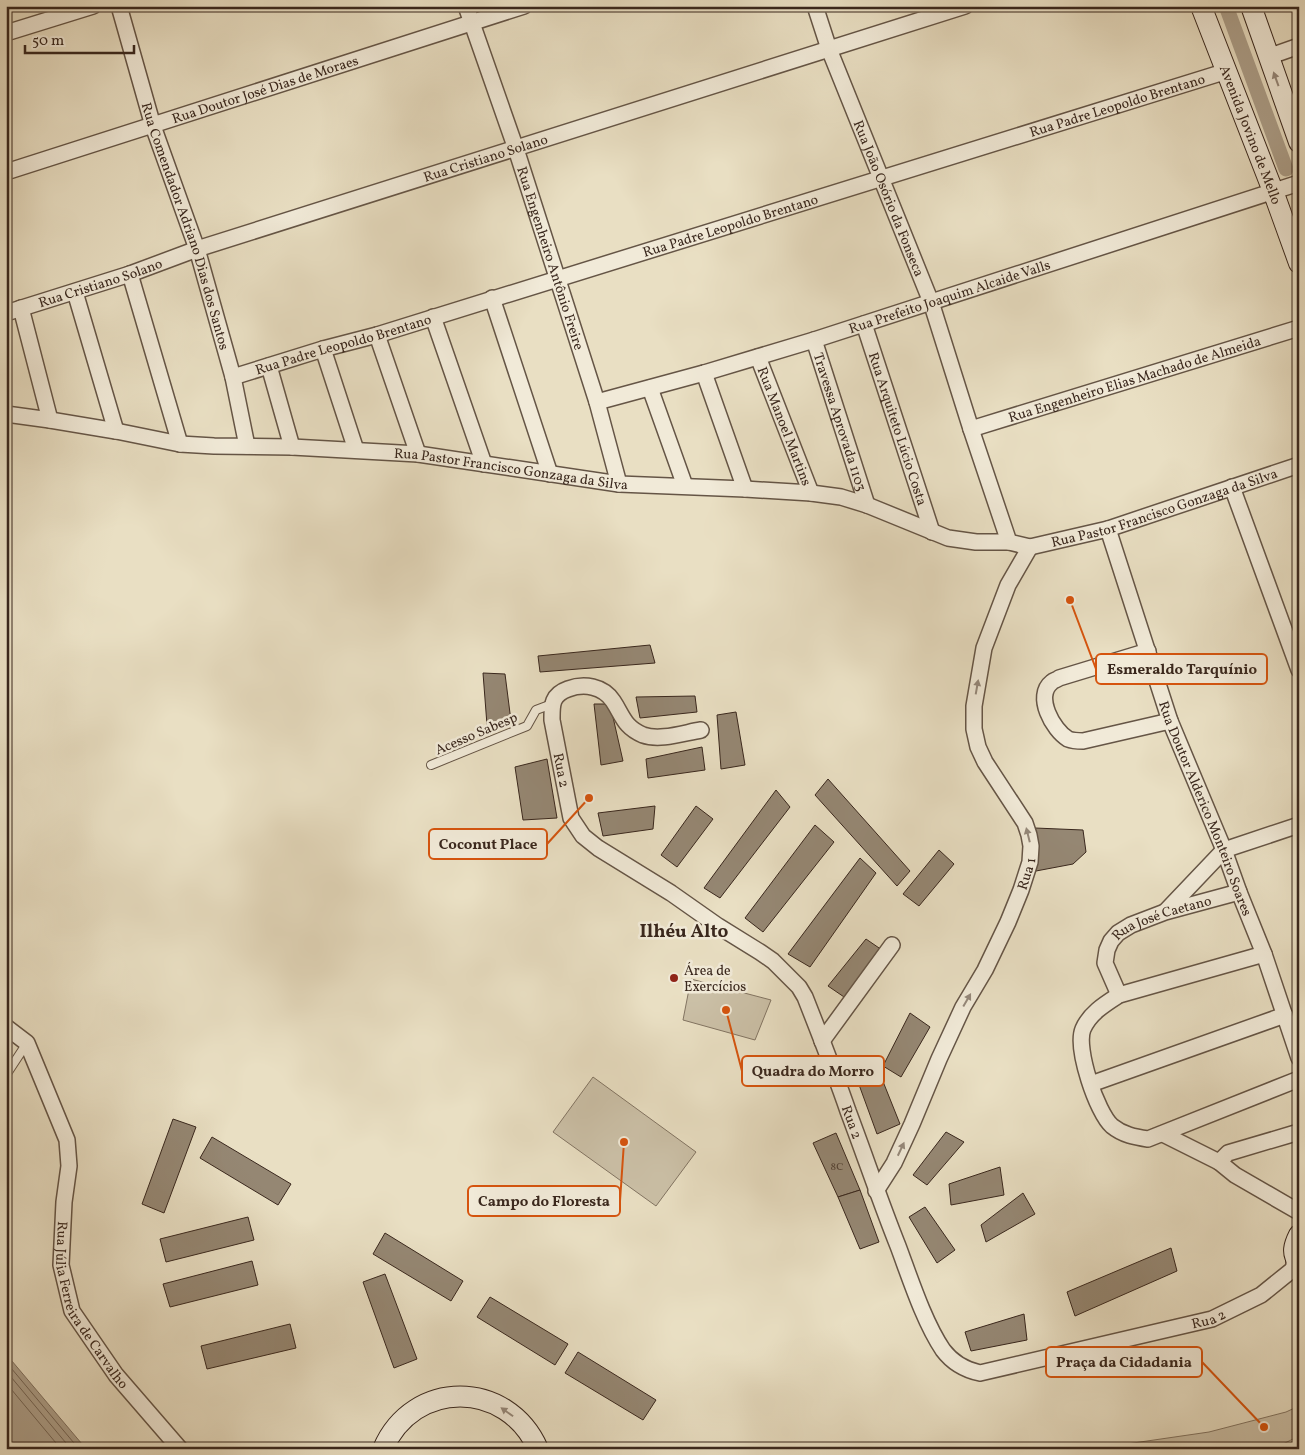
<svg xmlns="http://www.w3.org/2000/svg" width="1305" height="1455" viewBox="0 0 1305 1455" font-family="Vollkorn,serif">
<rect width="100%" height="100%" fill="#e9dfc3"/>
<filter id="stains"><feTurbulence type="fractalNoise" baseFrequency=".004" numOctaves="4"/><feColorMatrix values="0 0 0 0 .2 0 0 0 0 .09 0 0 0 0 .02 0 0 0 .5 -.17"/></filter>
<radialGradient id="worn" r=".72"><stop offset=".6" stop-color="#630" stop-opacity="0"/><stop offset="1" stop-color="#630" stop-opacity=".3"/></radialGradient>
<g fill="#cbc0a7" stroke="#827462">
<path d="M691 979 771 1000 755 1040 683 1020Z"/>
<path d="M593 1077 696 1152 656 1206 553 1132Z"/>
<path d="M1299 1406V1436L1273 1449H1092L1209 1432 1286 1412Z"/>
</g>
<path fill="#ada08b" stroke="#7f705f" d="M6 1354 82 1444 85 1449H6Z"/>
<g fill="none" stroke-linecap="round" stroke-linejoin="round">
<g stroke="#736454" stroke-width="1">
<path d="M6 1362 79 1449"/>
<path d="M6 1371 71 1449"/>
<path d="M6 1383 61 1449"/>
</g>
<path stroke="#ada08b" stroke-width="15" d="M1226 6 1286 169"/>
</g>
<g fill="#958773" stroke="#39271d">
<path d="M650 645 655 663 540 672 538 656Z"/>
<path d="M483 673 505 674 511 721 487 725Z"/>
<path d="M695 696 697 712 640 718 636 697Z"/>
<path d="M594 704H610L623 761 601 765Z"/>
<path d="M736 712 745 765 721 769 717 715Z"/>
<path d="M702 747 705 770 648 778 646 759Z"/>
<path d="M547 759 557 818 523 820 515 767Z"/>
<path d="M828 779 910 871 897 886 815 795Z"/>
<path d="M776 790 790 807 720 898 704 888Z"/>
<path d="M655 806 653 829 603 836 598 813Z"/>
<path d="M696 806 713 819 677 867 661 855Z"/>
<path d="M815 825 834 842 763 932 745 918Z"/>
<path d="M1035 828 1083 830 1086 852 1073 864 1036 871Z"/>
<path d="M939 850 954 864 919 906 903 894Z"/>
<path d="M860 858 876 873 810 967 788 954Z"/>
<path d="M866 939 882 950 847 999 828 986Z"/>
<path d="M910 1013 930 1027 901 1077 883 1066Z"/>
<path d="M882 1079 900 1124 877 1134 858 1082Z"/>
<path d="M173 1119 196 1127 164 1213 142 1204Z"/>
<path d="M946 1132 964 1142 927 1185 913 1175Z"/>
<path d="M836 1133 860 1190 838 1197 813 1143Z"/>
<path d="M212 1137 291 1184 278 1205 200 1158Z"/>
<path d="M1000 1167 1004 1195 951 1205 949 1184Z"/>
<path d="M860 1190 879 1242 860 1249 838 1197Z"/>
<path d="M1023 1193 1035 1214 986 1242 981 1225Z"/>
<path d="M925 1207 955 1250 937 1263 909 1217Z"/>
<path d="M248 1217 254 1240 166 1262 160 1239Z"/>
<path d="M385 1233 463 1281 451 1301 373 1254Z"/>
<path d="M1171 1248 1177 1271 1075 1316 1067 1292Z"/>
<path d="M252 1261 258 1285 170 1307 163 1284Z"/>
<path d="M385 1274 417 1359 394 1368 363 1282Z"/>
<path d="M490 1297 568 1344 555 1365 477 1317Z"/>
<path d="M1024 1314 1027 1340 971 1351 965 1332Z"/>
<path d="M290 1324 296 1348 207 1369 201 1346Z"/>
<path d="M578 1352 656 1400 643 1420 565 1373Z"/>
</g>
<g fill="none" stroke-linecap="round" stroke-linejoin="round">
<g stroke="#655546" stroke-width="10">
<g id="lane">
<path d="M431 765 527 726 536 710 552 704"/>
<path d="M6 1075 27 1043"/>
</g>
</g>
<g stroke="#655546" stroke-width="18">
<g id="street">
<path id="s1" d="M119 6 153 126 197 249 233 377 247 446"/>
<path id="s2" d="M466 6 516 149 597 402 619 484"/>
<path id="s3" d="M815 6 829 49 931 302 971 429 1009 542 1030 547 1108 529 1299 465"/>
<path d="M6 33 93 6"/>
<path d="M1268 57 1299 46"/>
<path id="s4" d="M6 172 524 6"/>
<path d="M130 274 180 444"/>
<path d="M75 292 116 431"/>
<path d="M492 298 550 474"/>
<path d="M21 308 50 420"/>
<path id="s5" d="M6 313 130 274 197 249 965 6"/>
<path d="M433 317 484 464"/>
<path id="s6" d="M864 324 932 532"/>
<path d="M377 335 418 454"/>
<path id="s7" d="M814 340 867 505"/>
<path d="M323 349 356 450"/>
<path id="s8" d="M758 357 811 493"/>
<path d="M269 366 292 447"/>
<path d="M704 373 745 489"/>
<path id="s9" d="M233 377 323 349 377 335 1227 71"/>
<path d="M650 388 685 486"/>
<path id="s10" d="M597 402 704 373 814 340 1299 183"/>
<path id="s11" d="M6 414 50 420 116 431 180 444 214 446 292 447 418 454 619 484 745 489 811 493 841 497 867 505 948 538 976 542H1009"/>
<path id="s12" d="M971 429 1299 328"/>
<path d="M1232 487 1299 670"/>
<path id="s13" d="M1108 529 1170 721 1224 850 1239 892 1264 954 1299 1058"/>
<path d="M1148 651 1059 678C1057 680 1054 680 1052 682 1034 696 1053 730 1068 739 1073 741 1078 741 1083 741L1170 721"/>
<path id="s14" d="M701 730C683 733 660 741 643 735 624 727 623 716 613 701 603 686 584 683 568 689 551 695 552 706 552 720L571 818 583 836 598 848 671 893 718 926 760 952 773 961 799 987 805 997C820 1035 835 1073 848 1111 865 1156 880 1201 898 1246 910 1278 924 1322 943 1350 952 1362 966 1370 980 1373L1212 1319 1261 1295 1292 1270 1294 1266V1257"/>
<path d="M1166 911 1224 850 1299 825"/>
<path d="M1264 954 1119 995C1105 1004 1090 1013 1083 1029 1075 1048 1097 1113 1112 1126 1123 1135 1135 1137 1148 1139L1299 1079"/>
<path id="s15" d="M1119 995 1105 963 1107 950 1111 941 1118 933 1131 925 1165 912 1239 892"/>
<path id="s16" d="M6 1027 27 1043 67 1140 69 1166 64 1202 61 1265 72 1311 116 1375 180 1449"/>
<path d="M822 1041 892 945"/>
<path d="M1091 1084 1285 1015"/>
<path d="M1299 1132 1228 1153 1219 1162 1235 1175 1299 1212"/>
<path d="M1163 1134 1219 1162"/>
<path id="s17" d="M876 1191 894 1163 912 1124 939 1059 963 1007 985 970 1008 922 1021 890 1030 862 1031 846 1029 835 1025 823 985 762 978 747 974 729V706L984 648 1008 585 1030 547"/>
</g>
</g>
<g stroke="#39271d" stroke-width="22">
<g id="secondary">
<path id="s18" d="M1201 6 1273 191 1299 263"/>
<path d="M1251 6 1299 142"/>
<path d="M1299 1235C1294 1245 1291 1253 1299 1263"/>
<path d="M383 1449C413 1379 507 1379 538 1449"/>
</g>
</g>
<use href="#lane" stroke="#f1ead8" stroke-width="8"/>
<use href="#street" stroke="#f1ead8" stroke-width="15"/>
<use href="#secondary" stroke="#f1ead8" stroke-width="20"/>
</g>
<defs><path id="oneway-solid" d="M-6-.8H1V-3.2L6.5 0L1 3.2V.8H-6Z" transform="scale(1.25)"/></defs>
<g fill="#95887a">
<use href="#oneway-solid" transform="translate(1276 79) rotate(-110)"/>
<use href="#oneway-solid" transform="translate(977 687) rotate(-80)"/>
<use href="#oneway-solid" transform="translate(1028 835) rotate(-104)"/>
<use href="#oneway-solid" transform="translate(967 1000) rotate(-60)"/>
<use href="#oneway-solid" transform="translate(901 1149) rotate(-65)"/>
<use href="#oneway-solid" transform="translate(507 1412) rotate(-145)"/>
</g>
<circle fill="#8f2418" stroke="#f1ead8" stroke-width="2" cx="674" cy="978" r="5"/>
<g text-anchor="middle" stroke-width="5" stroke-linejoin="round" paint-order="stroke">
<g font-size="11" fill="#503f32">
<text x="837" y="1170">8C</text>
</g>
<g font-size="14" fill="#39271d" stroke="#f1ead8">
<text dy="5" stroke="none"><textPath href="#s4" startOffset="272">Rua Doutor José Dias de Moraes</textPath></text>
<text dy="5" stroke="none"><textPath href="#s9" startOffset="925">Rua Padre Leopoldo Brentano</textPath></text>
<text dy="5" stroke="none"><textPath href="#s18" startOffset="138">Avenida Jovino de Mello</textPath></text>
<text dy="5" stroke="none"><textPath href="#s5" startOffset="504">Rua Cristiano Solano</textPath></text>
<text dy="5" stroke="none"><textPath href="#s3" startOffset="206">Rua João Osório da Fonseca</textPath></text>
<text dy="5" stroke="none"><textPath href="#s1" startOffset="230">Rua Comendador Adriano Dias dos Santos</textPath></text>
<text dy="5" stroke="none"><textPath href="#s9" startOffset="520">Rua Padre Leopoldo Brentano</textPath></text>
<text dy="5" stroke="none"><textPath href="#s2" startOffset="266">Rua Engenheiro Antônio Freire</textPath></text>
<text dy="5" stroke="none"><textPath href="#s5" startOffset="99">Rua Cristiano Solano</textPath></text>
<text dy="5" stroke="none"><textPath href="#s10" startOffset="368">Rua Prefeito Joaquim Alcaide Valls</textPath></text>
<text dy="5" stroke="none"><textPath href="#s9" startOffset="115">Rua Padre Leopoldo Brentano</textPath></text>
<text dy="5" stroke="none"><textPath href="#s12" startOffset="171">Rua Engenheiro Elias Machado de Almeida</textPath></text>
<text dy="5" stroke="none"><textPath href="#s7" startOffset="86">Travessa Aprovada 1103</textPath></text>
<text dy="5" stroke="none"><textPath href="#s8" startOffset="74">Rua Manoel Martins</textPath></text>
<text dy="5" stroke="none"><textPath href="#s6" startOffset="110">Rua Arquiteto Lúcio Costa</textPath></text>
<text dy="5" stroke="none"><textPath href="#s11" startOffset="509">Rua Pastor Francisco Gonzaga da Silva</textPath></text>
<text dy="5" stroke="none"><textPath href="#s3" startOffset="732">Rua Pastor Francisco Gonzaga da Silva</textPath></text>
<text transform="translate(476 733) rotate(-23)" y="5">Acesso Sabesp</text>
<text dy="5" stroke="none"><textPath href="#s14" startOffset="245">Rua 2</textPath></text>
<text dy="5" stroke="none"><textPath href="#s13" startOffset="296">Rua Doutor Alderico Monteiro Soares</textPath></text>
<text dy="5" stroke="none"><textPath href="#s17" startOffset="352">Rua 1</textPath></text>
<text dy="5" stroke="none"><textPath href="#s15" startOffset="115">Rua José Caetano</textPath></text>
<text dy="5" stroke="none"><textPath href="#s14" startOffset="725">Rua 2</textPath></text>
<text dy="5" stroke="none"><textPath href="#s16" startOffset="305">Rua Júlia Ferreira de Carvalho</textPath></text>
<text dy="5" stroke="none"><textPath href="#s14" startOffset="1250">Rua 2</textPath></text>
</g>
<g font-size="14" fill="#39271d" stroke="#f1ead8" text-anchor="start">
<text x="684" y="975">Área de<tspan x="684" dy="16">Exercícios</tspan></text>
</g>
<g font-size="19" font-weight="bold" fill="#39271d" stroke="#f1ead8">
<text x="684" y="937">Ilhéu Alto</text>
</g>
</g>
<path fill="none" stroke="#d6540e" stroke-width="2" d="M1070 600L1096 669M589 798L547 844M726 1010L742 1071M624 1142L620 1201M1264 1427L1202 1362"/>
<g fill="#d6540e" stroke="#f1ead8" stroke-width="2">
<circle cx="1070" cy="600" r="5"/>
<circle cx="589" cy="798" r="5"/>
<circle cx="726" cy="1010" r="5"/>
<circle cx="624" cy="1142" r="5"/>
<circle cx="1264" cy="1427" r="5"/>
</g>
<g fill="#f1ead8" stroke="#d6540e" stroke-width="2">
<rect x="1096" y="654" width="171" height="30" rx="5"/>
<rect x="429" y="829" width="118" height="30" rx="5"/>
<rect x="742" y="1056" width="142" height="30" rx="5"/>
<rect x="468" y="1186" width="152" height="30" rx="5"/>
<rect x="1046" y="1347" width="156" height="30" rx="5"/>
</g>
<g font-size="15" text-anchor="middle" font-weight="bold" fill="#39271d">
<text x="1182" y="674">Esmeraldo Tarquínio</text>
<text x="488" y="849">Coconut Place</text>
<text x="813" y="1076">Quadra do Morro</text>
<text x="544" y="1206">Campo do Floresta</text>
<text x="1124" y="1367">Praça da Cidadania</text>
</g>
<rect width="1305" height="1455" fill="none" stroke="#e9dfc3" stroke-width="25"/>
<rect x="8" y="8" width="1290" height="1440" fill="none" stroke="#39271d" stroke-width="2.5"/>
<rect x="12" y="12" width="1280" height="1430" fill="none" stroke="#39271d"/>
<path d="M25 45v8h109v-8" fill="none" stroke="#39271d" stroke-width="2.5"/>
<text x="32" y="45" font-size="15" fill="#39271d" stroke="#f1ead8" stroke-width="4" paint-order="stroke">50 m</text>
<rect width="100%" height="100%" filter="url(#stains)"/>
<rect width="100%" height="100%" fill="url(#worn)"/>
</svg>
